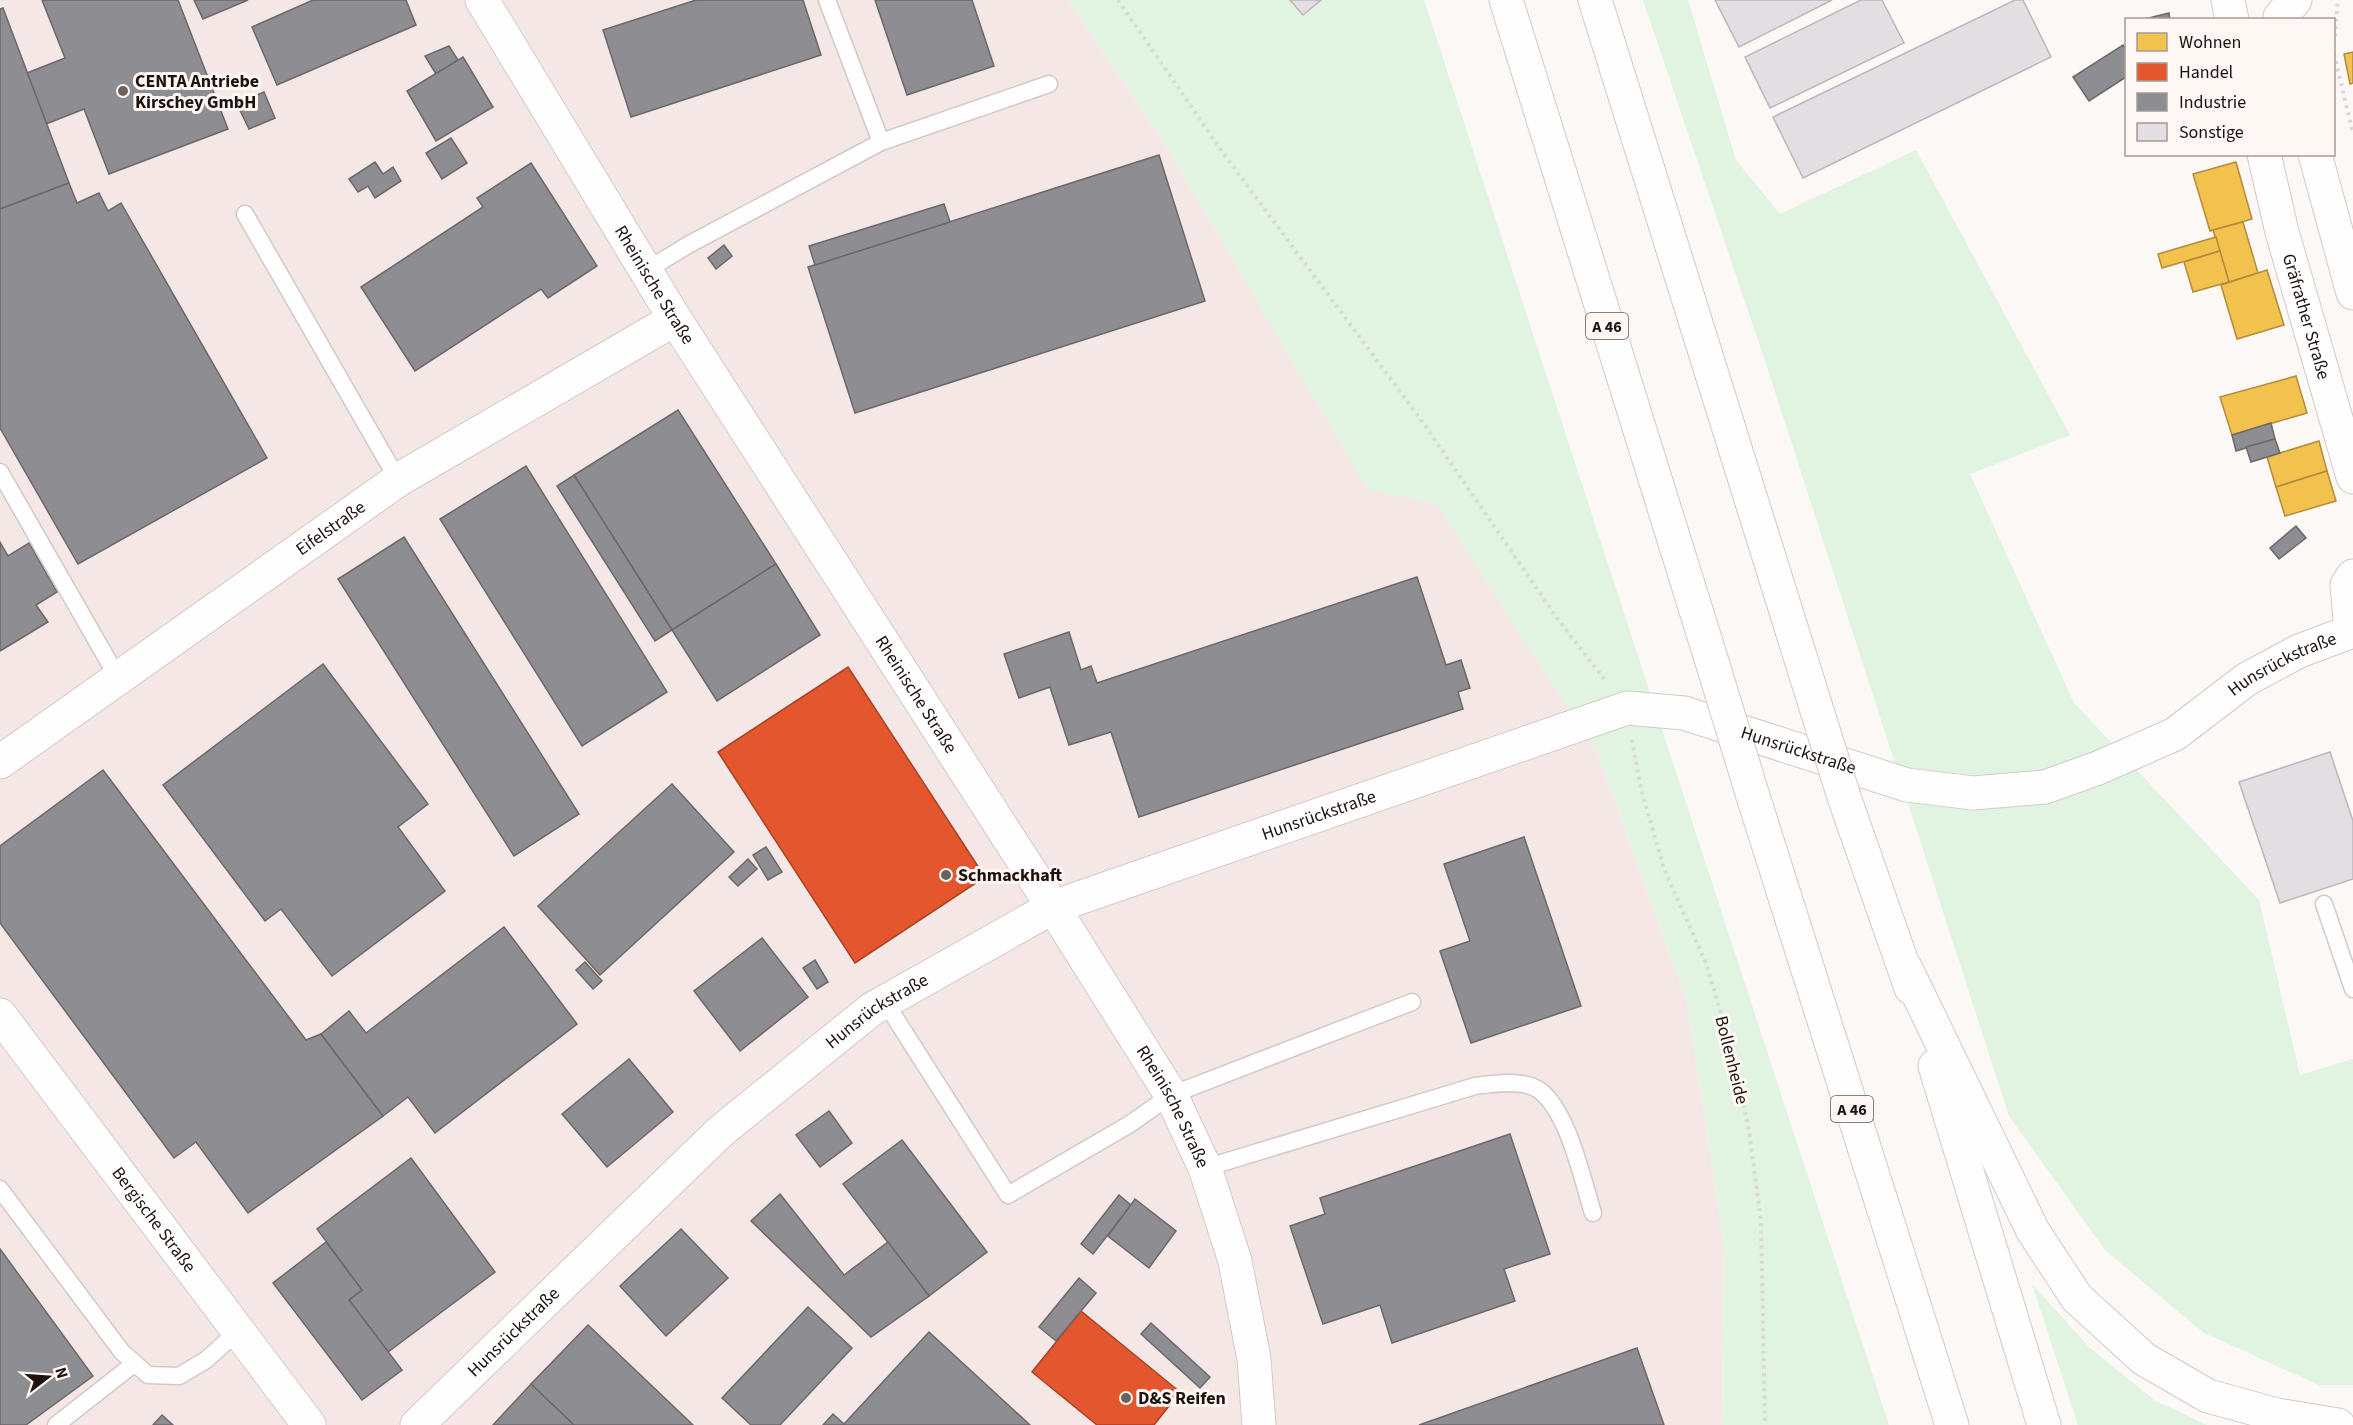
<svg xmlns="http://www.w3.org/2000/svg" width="2353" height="1425" viewBox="0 0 2353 1425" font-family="'Source Sans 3',sans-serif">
<rect width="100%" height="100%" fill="#fcf8f6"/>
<path fill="#f5e7e5" d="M0 0H1068L1164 142 1367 488 1437 504 1598 754 1687 1002 1724 1244 1722 1425H0Z"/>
<g fill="#e0f4e1">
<path d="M1068 0H1424L1889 1425H1722L1724 1244 1687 1002 1598 754 1437 505 1367 489 1164 142Z"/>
<path d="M1643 0H1688L1736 160 1780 214 1916 150 2070 435 1970 474 2074 703 2259 900 2300 1075 2353 1059V1385H2319L2204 1333 2105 1250 2009 1116 1767 367Z"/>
<path d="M2032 1284 2089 1347 2154 1400 2207 1425H2078Z"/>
</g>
<g fill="#f2c14e" stroke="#b28c3a" stroke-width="1.5">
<path d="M2353 52V83L2350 84 2344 54Z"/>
<path d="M2236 162 2252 219 2210 231 2193 174Z"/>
<path d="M2243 222 2258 273 2229 282 2213 230Z"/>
<path d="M2216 237 2220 251 2162 268 2158 254Z"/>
<path d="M2220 251 2229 282 2193 292 2184 262Z"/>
<path d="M2267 270 2284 325 2237 339 2221 285Z"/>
<path d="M2296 376 2307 413 2232 435 2220 397Z"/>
<path d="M2319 441 2327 471 2276 487 2267 457Z"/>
<path d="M2327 471 2336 501 2285 516 2276 487Z"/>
</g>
<g fill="#e4572e" stroke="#a84224" stroke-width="1.5">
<path d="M848 667 985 877 855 963 718 752Z"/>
<path d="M1081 1311 1180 1392 1154 1425H1097L1032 1372Z"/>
</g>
<g fill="#8d8d92" stroke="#6b686a" stroke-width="1.5">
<path d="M42 0H178L228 129 109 174 84 109 46 124 27 73 65 58Z"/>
<path d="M194 0H248L203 19Z"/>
<path d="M313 0H406L416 25 277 85 252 27Z"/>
<path d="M696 0H803L821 55 631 117 603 30Z"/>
<path d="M875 0H972L994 66 907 95Z"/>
<path d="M3 8 69 183 0 209V9Z"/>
<path d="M2169 13 2170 20H2141Z"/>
<path d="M2123 45 2126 50V77L2089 101 2073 77Z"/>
<path d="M449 46 458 60 436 74 425 56Z"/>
<path d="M463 57 493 107 436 141 407 91Z"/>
<path d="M264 92 275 118 249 129 237 104Z"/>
<path d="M451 138 467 163 442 179 426 153Z"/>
<path d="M1159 155 1205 301 855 413 808 267Z"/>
<path d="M375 162 383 174 393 167 401 181 375 198 368 186 358 192 349 179Z"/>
<path d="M531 163 597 266 548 298 541 289 415 371 361 287 483 207 477 198Z"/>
<path d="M69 183 77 203 99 193 108 211 121 203 267 458 78 564 0 428V209Z"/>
<path d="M944 204 950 222 815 265 809 246Z"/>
<path d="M724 245 732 256 716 269 708 258Z"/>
<path d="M678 410 776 564 672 630 574 475Z"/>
<path d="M2271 423 2275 439 2236 451 2232 435Z"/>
<path d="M2275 439 2280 453 2251 462 2246 447Z"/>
<path d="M526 466 667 692 582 746 440 519Z"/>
<path d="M574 475 672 630 655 641 557 486Z"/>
<path d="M2296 526 2306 538 2279 559 2270 548Z"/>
<path d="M404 537 579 814 514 856 338 579Z"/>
<path d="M0 542 8 556 29 543 57 592 36 605 48 622 0 651Z"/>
<path d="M776 564 820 635 717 701 672 630Z"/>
<path d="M1417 577 1446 665 1461 660 1470 688 1458 692 1463 709 1139 817 1111 732 1069 745 1050 687 1019 698 1004 654 1069 632 1081 670 1091 666 1097 683Z"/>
<path d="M323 664 428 804 398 827 445 891 332 976 281 909 265 921 163 785Z"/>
<path d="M103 770 306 1040 321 1034 383 1116 248 1213 196 1142 174 1158 0 923V846Z"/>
<path d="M672 784 734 852 600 975 538 906Z"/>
<path d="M1524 837 1581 1006 1471 1043 1440 951 1470 941 1444 864Z"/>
<path d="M766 847 782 872 768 880 753 855Z"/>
<path d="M748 859 757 869 738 886 729 877Z"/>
<path d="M504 927 577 1024 435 1133 408 1097 383 1116 321 1034 349 1011 366 1033Z"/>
<path d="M762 938 808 997 740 1051 694 991Z"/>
<path d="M815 960 828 982 817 989 803 968Z"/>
<path d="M585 962 602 981 593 989 576 970Z"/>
<path d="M629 1059 673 1112 607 1167 562 1114Z"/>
<path d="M829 1111 852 1143 820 1167 796 1135Z"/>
<path d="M1510 1134 1550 1254 1504 1269 1515 1301 1392 1343 1380 1305 1323 1324 1290 1226 1325 1214 1320 1198Z"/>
<path d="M902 1140 987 1252 929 1296 843 1184Z"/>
<path d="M411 1158 495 1272 388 1352 349 1300 362 1290 317 1229Z"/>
<path d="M780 1194 844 1275 888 1242 929 1296 871 1337 751 1221Z"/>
<path d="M1119 1195 1131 1205 1093 1254 1081 1244Z"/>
<path d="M1135 1199 1176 1231 1149 1268 1108 1236Z"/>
<path d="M681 1229 728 1278 666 1336 620 1286Z"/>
<path d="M326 1242 362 1290 349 1300 402 1370 362 1400 273 1283Z"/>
<path d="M0 1249 93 1376 26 1425H0Z"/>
<path d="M1079 1278 1096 1293 1056 1341 1039 1327Z"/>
<path d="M808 1307 852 1348 780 1425H751L722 1398Z"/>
<path d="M1151 1323 1210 1377 1200 1388 1141 1334Z"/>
<path d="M588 1325 693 1425H574L531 1384Z"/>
<path d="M929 1332 1030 1425H823L833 1414 844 1424Z"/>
<path d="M1637 1348 1664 1425H1419Z"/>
<path d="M531 1384 574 1425H493Z"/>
<path d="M162 1415 173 1425H153Z"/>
</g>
<g fill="#e2dee2" stroke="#bbb6bb" stroke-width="1.5">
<path d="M1290 0H1321L1303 15Z"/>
<path d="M1715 0H1832L1739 47Z"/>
<path d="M1861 0H1882L1904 43 1770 108 1745 57Z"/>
<path d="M2015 0H2023L2051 57 1803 178 1773 117Z"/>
<path d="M2330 752 2353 821V879L2280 903 2239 782Z"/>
</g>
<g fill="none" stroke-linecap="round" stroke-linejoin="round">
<g stroke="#d2cac7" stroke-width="19">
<g id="service">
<path d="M881 142 1049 84"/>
<path d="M245 214 398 480"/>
<path d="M647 270 688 245 881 142 827 0"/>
<path d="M0 472 118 678"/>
<path d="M2324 904 2353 989"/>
<path d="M885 1002 1008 1195 1130 1124 1171 1095 1412 1002"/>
<path d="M1205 1168 1475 1086C1491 1084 1524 1079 1539 1090 1568 1111 1582 1178 1593 1213"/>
<path d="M0 1189 122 1352 148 1375 179 1376 206 1360 238 1331"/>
<path d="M56 1425 135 1363"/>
</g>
</g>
<g stroke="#d2cac7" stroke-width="35">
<g id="minor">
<path id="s1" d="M482 0 675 319 1053 907 1171 1095 1205 1168 1235 1261 1254 1359 1259 1425"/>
<path d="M2228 0 2232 20"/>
<path id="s2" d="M2264 154 2282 232 2353 477"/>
<path d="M2351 631 2347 585 2353 576"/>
<path id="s3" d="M0 762 398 480 675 319"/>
<path id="s4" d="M0 1015 309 1425"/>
<path id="s5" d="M417 1425 721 1131 872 1009 1053 907 1627 708 1684 713 1907 785 1973 793 2045 787 2098 768 2175 734 2247 679 2299 651 2353 631"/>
</g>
</g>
<g stroke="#d2cac7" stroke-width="35">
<g id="primary">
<path d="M2280 17 2295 0"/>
<path d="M2315 154 2353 293"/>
</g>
</g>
<g stroke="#d2cac7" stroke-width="35">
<g id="motorway">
<path d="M1506 0 1709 652"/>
<path d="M1595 0 1805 672"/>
<path d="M1752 793 1952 1425"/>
<path d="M1844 797 1911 988"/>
<path d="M1905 967 2033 1231 2077 1298 2144 1359 2208 1396 2277 1415 2338 1425"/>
<path d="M1935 1066 2044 1425"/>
</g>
</g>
<g stroke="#dad9d8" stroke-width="4" stroke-dasharray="3 4.5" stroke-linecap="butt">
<path d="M1118 0 1223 153 1424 424 1559 621 1605 680"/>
<path d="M2334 44 2338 0"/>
<path d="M2334 54 2353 133"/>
<path d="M1632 740 1641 789 1664 869 1706 963 1730 1043 1749 1130 1761 1221 1765 1425"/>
</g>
<use href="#service" stroke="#fffefe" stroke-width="16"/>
<use href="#minor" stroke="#fffefe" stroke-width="33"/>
<use href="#primary" stroke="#fffefe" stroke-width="33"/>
<use href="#motorway" stroke="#fffefe" stroke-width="33"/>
<g stroke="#d2cac7" stroke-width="35" stroke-linecap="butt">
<g id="motorway-bridge">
<path d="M1709 652 1752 793"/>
<path d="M1805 672 1844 797"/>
</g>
</g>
<use href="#motorway-bridge" stroke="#fffefe" stroke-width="33"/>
</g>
<g fill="#6b625f" stroke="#fef7f4" stroke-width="2">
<circle cx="123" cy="91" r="6"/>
<circle cx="946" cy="875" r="6"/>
<circle cx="1126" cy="1398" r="6"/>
</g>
<g text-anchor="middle" stroke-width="6" stroke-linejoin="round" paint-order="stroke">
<g fill="#fef7f4" stroke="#605752" stroke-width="1.5">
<rect x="1586" y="313" width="42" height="26" rx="4.5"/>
<rect x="1831" y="1096" width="42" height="26" rx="4.5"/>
</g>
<g font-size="16" font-weight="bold" fill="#1d120d">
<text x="1607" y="332">A 46</text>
<text x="1852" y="1115">A 46</text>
</g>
<g font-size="18" font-weight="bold" fill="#1d120d" stroke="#fef7f4" text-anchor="start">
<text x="135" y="87">CENTA Antriebe<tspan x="135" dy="21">Kirschey GmbH</tspan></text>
<text x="958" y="881">Schmackhaft</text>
<text x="1138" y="1404">D&amp;S Reifen</text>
</g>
<g font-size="18" fill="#1d120d" stroke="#fef7f4">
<text dy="6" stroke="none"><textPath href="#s1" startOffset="333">Rheinische Straße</textPath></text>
<text dy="6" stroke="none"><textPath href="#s2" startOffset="168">Gräfrather Straße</textPath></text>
<text dy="6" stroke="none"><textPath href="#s3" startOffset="405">Eifelstraße</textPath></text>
<text dy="6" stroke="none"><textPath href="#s5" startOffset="2132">Hunsrückstraße</textPath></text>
<text dy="6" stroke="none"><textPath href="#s1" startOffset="819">Rheinische Straße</textPath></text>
<text dy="6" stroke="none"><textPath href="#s5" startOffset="1610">Hunsrückstraße</textPath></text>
<text dy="6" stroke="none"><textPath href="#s5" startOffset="1106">Hunsrückstraße</textPath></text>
<text dy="6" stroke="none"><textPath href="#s5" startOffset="620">Hunsrückstraße</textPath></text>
<text transform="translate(1732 1060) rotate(76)" y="6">Bollenheide</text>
<text dy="6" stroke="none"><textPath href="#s1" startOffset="1305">Rheinische Straße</textPath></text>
<text dy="6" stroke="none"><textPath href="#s4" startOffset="256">Bergische Straße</textPath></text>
<text dy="6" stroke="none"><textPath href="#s5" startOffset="134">Hunsrückstraße</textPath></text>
</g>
</g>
<rect x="2125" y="18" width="210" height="138" fill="#fef7f4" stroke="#a49b98" stroke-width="1.5"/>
<rect x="2137" y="33" width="30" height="18" fill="#f2c14e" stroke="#a49b98" stroke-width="1.5"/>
<text x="2179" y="48" font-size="18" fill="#1d120d">Wohnen</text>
<rect x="2137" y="63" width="30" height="18" fill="#e4572e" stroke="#a49b98" stroke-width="1.5"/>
<text x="2179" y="78" font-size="18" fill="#1d120d">Handel</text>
<rect x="2137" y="93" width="30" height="18" fill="#8d8d92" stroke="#a49b98" stroke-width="1.5"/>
<text x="2179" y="108" font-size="18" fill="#1d120d">Industrie</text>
<rect x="2137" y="123" width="30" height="18" fill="#e2dee2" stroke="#a49b98" stroke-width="1.5"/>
<text x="2179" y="138" font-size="18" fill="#1d120d">Sonstige</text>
<g transform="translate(48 1377) rotate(73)" stroke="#fef7f4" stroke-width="4.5" paint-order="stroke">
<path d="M0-4.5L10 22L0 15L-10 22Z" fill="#1d120d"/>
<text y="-9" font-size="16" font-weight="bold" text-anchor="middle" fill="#1d120d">N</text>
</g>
</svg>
